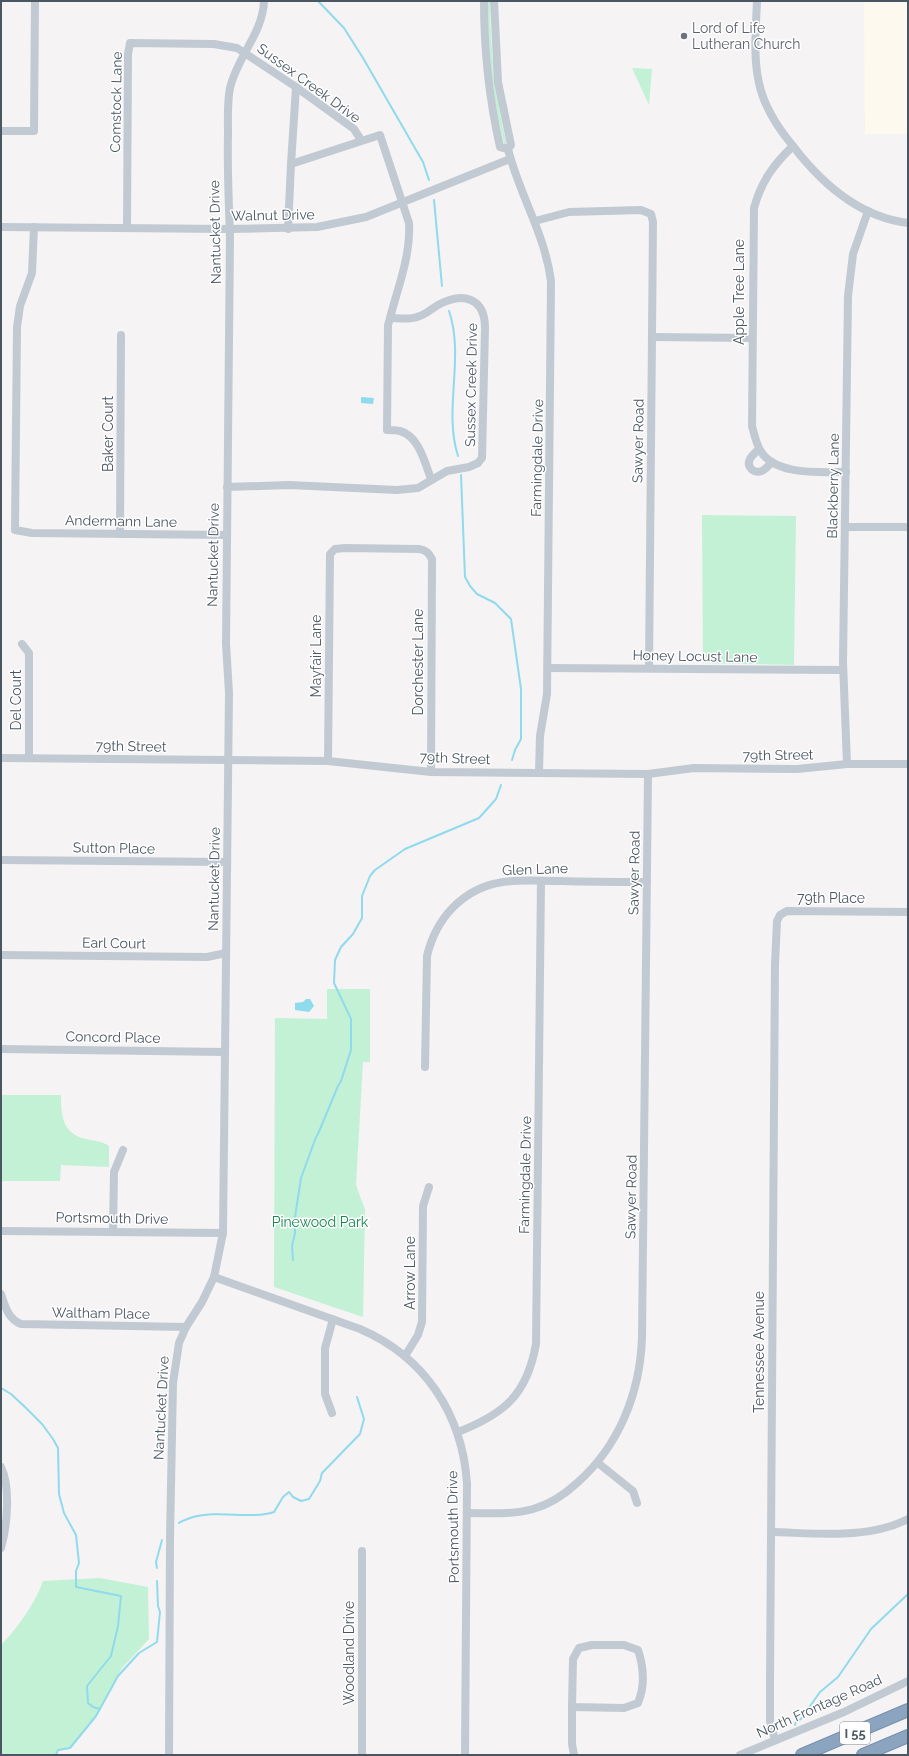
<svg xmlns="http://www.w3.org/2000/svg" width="909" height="1756" viewBox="0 0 909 1756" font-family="Raleway,sans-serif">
<rect width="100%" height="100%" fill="#f5f3f3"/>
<path fill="#fdf9ef" d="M864 1H908V134H865Z"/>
<g fill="#c3f1d5">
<path d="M487 1H490C490 50 496 98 507 146L505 147C492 99 489 51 487 1Z"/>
<path d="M632 68 652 69 649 105Z"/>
<path d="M702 515 796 516 794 665 703 663Z"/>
<path d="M327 989H370V1062H363L356 1185 365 1210 363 1317 274 1287 275 1018 327 1019Z"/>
<path d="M1 1095H61C61 1115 62 1134 86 1139 95 1141 101 1141 109 1146V1167L61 1165 60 1181H1Z"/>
<path d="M100 1578 148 1587 149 1639 122 1668 96 1716 70 1748 58 1750 56 1755H1V1645C17 1629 36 1602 43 1581Z"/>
</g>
<g fill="#90daee">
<path d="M361 397 374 398 373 404 361 403Z"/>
<path d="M306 999H310L314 1006 309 1012 295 1010V1003L303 1002Z"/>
</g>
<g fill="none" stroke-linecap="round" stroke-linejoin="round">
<g stroke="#90daee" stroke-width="2">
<path d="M318 1 344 28 363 58 423 162 429 180"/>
<path d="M434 200 442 286"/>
<path d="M449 311C465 358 443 409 458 456"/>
<path d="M461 475 465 577 470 586 477 594 495 603 511 619 521 689V739L515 750 512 760"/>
<path d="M293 1260 292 1246 295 1233V1217L301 1178 316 1137 318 1134 338 1086 341 1081 351 1050V1019L334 983 335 960 341 947 353 934 362 918V896L370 876 375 870 405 849 479 818 496 799 501 785"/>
<path d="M1 1388 11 1394 25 1407 42 1424 53 1439 58 1448 59 1494 64 1513 76 1535 79 1563 76 1571V1587L121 1596 118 1626 111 1656 87 1686 88 1703 93 1707 100 1709"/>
<path d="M179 1523C182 1520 186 1520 190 1518 218 1509 250 1520 274 1512L283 1497 289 1492 293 1497 301 1501 309 1499 320 1481 322 1473 360 1434 364 1419 357 1397"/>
<path d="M157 1568 156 1562 162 1540"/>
<path d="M795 1725 796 1722 801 1719 820 1692 838 1677 871 1629 908 1594"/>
<path d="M56 1755 58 1750 70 1748 96 1716 118 1676 139 1653 157 1642 160 1612 158 1606 157 1581"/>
</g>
<g stroke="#7690ad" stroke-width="14">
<g id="highway">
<path d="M802 1755 908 1710"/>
<path d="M863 1755 908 1736"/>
</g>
</g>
<g stroke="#c1cad2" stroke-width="8">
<path d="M484 1C484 51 489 98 500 147L508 149"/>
<path d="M494 1 498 82 511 145 508 149C519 194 545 234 551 281L547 694 540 736 539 773"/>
<path d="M757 1C756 27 753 57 759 83 764 107 777 127 793 146 822 184 859 217 908 223"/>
<path d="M1 131H34L35 1"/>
<path d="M793 146C773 165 761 182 754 208L752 426C754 433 756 443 760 450 774 476 821 472 846 472"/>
<path d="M535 221 569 212 641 210 651 214 653 222 649 668"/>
<path d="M1 227 229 229 317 227 366 217 510 159"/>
<path d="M34 227 32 273 20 306 17 327 15 530 32 533 227 535"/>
<path d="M127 228 128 54 130 43 214 44 237 48 296 87 354 129 361 140"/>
<path d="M288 229 291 164"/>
<path d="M390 318 388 325 387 430C391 430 396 430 400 431 419 436 425 463 431 479"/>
<path d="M652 337 752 338"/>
<path d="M759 449C756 452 752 455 750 459 746 467 754 474 762 471 766 469 769 465 772 462"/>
<path d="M227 487 289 485 397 490 418 488 447 471 469 467 478 463 482 458 485 328C485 298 463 291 438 305 431 309 425 315 417 317 409 320 398 318 390 318 398 287 411 255 409 223L380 135 291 164 296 87"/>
<path d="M845 527H908"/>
<path d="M120 534 121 335"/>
<path d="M22 644 29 653V758"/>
<path d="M548 668 843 670"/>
<path d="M1 758 328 761 431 772 648 774 694 768 797 769 847 764H908"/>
<path d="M328 761 330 554 335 549 345 548 419 549C426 550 429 553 432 559L431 772"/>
<path d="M847 764 843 662 848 296 853 254 868 211"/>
<path d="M1 860 227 862"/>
<path d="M1 955 207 957 226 953"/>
<path d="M1 1049 225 1052"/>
<path d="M425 1067 427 956C436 918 463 888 503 882 522 879 542 881 561 881 590 882 618 882 647 882"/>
<path d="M1 1231 223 1233"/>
<path d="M113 1232 114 1172 123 1150"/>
<path d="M214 1277 360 1329C425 1357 462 1414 467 1483L465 1755"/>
<path d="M1 1294C5 1306 8 1319 21 1324L186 1327"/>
<path d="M405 1356 418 1335 422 1322 423 1206 429 1187"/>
<path d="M332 1413 325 1394V1348L333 1319"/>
<path d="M458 1432C504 1414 527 1395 536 1344L541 881"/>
<path d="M598 1463 633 1491 637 1503"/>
<path d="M1 1467C11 1487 7 1527 1 1548"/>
<path d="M467 1513C489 1513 512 1515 533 1509 551 1504 564 1495 577 1483 619 1446 640 1393 642 1338L648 774"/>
<path d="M771 1532C816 1533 867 1540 908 1519"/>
<path d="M362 1551V1755"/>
<path d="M592 1645H624L638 1650C644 1668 645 1686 638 1703L624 1708 572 1707 573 1659 579 1648Z"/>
<path d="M572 1707V1744L574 1755"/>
<path d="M775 1740 770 1721V1681L775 964 777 921 780 915 787 911 908 912"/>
<path d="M169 1755 170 1538 173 1383 179 1343 186 1327 202 1302 214 1277 223 1233 229 693 226 644 230 238C229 203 227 169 228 134 228 119 227 103 230 88 237 57 263 33 264 1"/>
<path d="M740 1755 844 1712 908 1681"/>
</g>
<use href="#highway" stroke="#8ba5c1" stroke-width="12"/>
</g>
<circle fill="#6b7280" stroke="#fff" stroke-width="1.5" cx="684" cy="36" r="4"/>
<g text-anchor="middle" stroke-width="3" stroke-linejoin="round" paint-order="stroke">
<rect fill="#fff" stroke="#808990" stroke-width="1" x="840" y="1722" width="30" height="22" rx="3"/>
<g font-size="13" font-weight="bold" fill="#4a5661">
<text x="855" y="1738">I 55</text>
</g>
<g font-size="14" fill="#5b616d" stroke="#fff" text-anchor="start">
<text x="692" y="33">Lord of Life<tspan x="692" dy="16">Lutheran Church</tspan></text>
</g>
<g font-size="14" fill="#4a5661" stroke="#fff">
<text transform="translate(309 83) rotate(36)" y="5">Sussex Creek Drive</text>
<text transform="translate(116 102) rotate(-89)" y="5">Comstock Lane</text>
<text transform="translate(273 215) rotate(-1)" y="5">Walnut Drive</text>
<text transform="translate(215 232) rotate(-91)" y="5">Nantucket Drive</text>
<text transform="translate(739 292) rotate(-90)" y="5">Apple Tree Lane</text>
<text transform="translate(471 385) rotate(-89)" y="5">Sussex Creek Drive</text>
<text transform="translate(108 434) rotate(-90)" y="5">Baker Court</text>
<text transform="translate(638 441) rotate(-89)" y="5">Sawyer Road</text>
<text transform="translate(537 458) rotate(-89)" y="5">Farmingdale Drive</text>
<text transform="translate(833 486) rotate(-89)" y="5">Blackberry Lane</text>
<text transform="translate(121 521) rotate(1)" y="5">Andermann Lane</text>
<text transform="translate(213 555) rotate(-89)" y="5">Nantucket Drive</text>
<text transform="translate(316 656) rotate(-90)" y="5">Mayfair Lane</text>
<text transform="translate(695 656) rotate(1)" y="5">Honey Locust Lane</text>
<text transform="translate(418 662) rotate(-90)" y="5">Dorchester Lane</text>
<text transform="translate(16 700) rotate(-90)" y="5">Del Court</text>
<text transform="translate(131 746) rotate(1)" y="5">79th Street</text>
<text transform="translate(778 755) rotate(-1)" y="5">79th Street</text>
<text transform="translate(455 758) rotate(2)" y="5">79th Street</text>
<text transform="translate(114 848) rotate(1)" y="5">Sutton Place</text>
<text transform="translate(535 869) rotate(-2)" y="5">Glen Lane</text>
<text transform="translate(634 873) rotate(-89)" y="5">Sawyer Road</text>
<text transform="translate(214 879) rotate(-89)" y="5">Nantucket Drive</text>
<text x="831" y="903">79th Place</text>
<text transform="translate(114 943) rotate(1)" y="5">Earl Court</text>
<text transform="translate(113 1037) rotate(1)" y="5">Concord Place</text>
<text transform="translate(525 1175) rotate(-89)" y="5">Farmingdale Drive</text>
<text transform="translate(631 1197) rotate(-89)" y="5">Sawyer Road</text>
<text transform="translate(112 1218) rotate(1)" y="5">Portsmouth Drive</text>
<text transform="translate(410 1273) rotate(-90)" y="5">Arrow Lane</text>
<text transform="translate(101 1313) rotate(1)" y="5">Waltham Place</text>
<text transform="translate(759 1352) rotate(-90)" y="5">Tennessee Avenue</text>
<text transform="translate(161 1408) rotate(-87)" y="5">Nantucket Drive</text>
<text transform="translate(453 1527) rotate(-91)" y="5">Portsmouth Drive</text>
<text transform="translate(349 1653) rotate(-90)" y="5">Woodland Drive</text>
<text transform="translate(819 1706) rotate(-24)" y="5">North Frontage Road</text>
</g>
<g font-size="14" fill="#17864f" stroke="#fff">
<text x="320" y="1227">Pinewood Park</text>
</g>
</g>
<rect width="909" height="1756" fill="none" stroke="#4a5661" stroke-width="4"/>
</svg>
